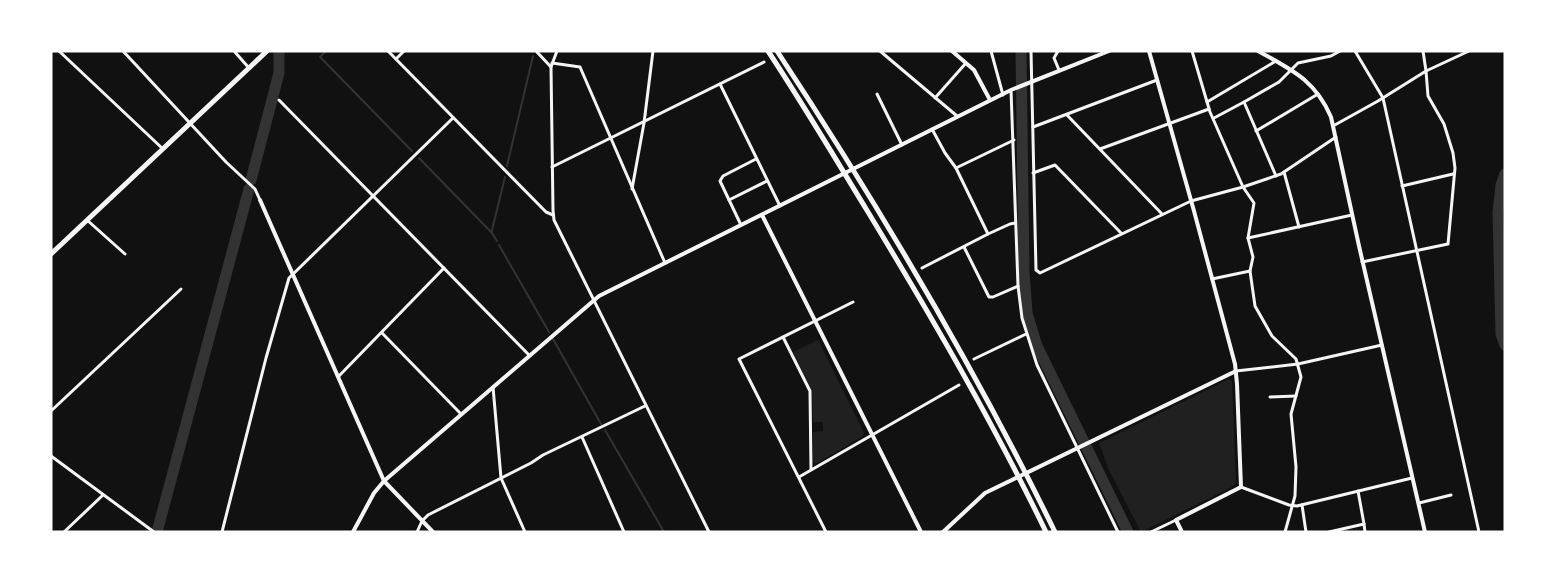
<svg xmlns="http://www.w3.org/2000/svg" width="1556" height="583" viewBox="0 0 1556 583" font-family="Lato,sans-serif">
<rect width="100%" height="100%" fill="#111"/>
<g fill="#202020">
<path d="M818 340 864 433 863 436 816 464 813 462V432L823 431V422H813L812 391 793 352Z"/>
<path d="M1229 379 1232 381 1236 483 1232 487 1141 532 1108 468 1099 443Z"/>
</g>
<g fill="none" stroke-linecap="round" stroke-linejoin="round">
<g stroke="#333" stroke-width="2">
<path d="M326 51 320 57 412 151"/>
<path d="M419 158 492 233"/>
<path d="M507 166 533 56"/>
<path d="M497 241 492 233V230L505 177"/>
<path d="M499 245 549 332"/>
<path d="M553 339 601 424"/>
<path d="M605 430 664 532"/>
</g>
<g stroke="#333" stroke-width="11">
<path d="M1021 51 1024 272 1027 313 1037 346 1128 532"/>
<path d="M1505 174 1501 185 1498 212 1501 334 1505 345"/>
<path d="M251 180 279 73V52"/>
<path d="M157 532 249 189"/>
</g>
<g stroke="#f5f5f5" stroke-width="3">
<path d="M59 51 163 149"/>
<path d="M123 51 226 162 255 189 260 200"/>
<path d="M234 51 249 68"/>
<path d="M388 51 546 212 553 215"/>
<path d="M536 51 551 67"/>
<path d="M557 51 551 67 553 210 554 220 709 532"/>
<path d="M880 51 957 116"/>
<path d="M991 51 1003 95"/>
<path d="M1031 51 1036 270 1040 273 1191 201 1243 187 1281 174 1336 137"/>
<path d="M1058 51 1054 58 1059 70"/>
<path d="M1192 51 1210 112 1243 187 1254 203 1248 238 1352 215"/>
<path d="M1355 51 1383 98 1479 532"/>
<path d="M1423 51 1426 71 1469 51"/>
<path d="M51 52 52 51"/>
<path d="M396 59 404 51"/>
<path d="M552 63 580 67 665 263"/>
<path d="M720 84 780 206"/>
<path d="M1011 90 1018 286 1022 318 1037 365 1118 532"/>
<path d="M877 94 902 145"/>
<path d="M935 98 966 63"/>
<path d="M279 100 529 355"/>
<path d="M1207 102 1276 61"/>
<path d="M1067 115 1162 214"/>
<path d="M1214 118 1244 102"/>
<path d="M1333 126 1378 101 1426 71 1428 96 1444 124 1453 153 1455 168 1448 244 1362 262"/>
<path d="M1033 127 1157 80"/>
<path d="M932 129 945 153 956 168 988 234"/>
<path d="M1256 131 1318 94"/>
<path d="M1100 149 1209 109"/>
<path d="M552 167 764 62"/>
<path d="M956 168 1014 140"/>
<path d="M1284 172 1299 227"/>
<path d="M1033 173 1055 165 1121 233"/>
<path d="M1276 176 1244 102 1279 82 1298 63 1331 56 1340 51"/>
<path d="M1402 186 1453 174"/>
<path d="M632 189 644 123 653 51"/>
<path d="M729 200 767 181"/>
<path d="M87 220 125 254"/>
<path d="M741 225 720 181 723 176 756 159"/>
<path d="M1248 238 1253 257 1250 271 1255 306 1272 336 1296 359 1301 377 1291 414 1296 467 1295 496 1285 532"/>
<path d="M964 247 989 297H993L1018 286"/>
<path d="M922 268 988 234 1010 224 1015 223"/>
<path d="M1212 279 1250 271"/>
<path d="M382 333 461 414"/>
<path d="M783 337 810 391 811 469"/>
<path d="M974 359 1026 334"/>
<path d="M1236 371 1298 364 1382 345"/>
<path d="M338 377 444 268"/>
<path d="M493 387 501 478 525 532"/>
<path d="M1270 397 1296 396"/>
<path d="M51 411 181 289"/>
<path d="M582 437 624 532"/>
<path d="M51 456 154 532"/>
<path d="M799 477 959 385"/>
<path d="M1241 487 1289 505 1297 506 1412 478"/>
<path d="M1358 491 1364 524"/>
<path d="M1419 503 1451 495"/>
<path d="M1302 505 1306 532"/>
<path d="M64 532 103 495"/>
<path d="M222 532 266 358 289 278 453 118"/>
<path d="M417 532 422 521 428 515 531 463 543 455 645 406"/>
<path d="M826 532 739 359 853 302"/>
<path d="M1151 532 1176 520"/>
<path d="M1329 532 1364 524 1365 532"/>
</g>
<g stroke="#f5f5f5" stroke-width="4">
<path d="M952 51 974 70 990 100"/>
<path d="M1149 51 1194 211 1235 364 1237 384 1241 487 1176 520 1182 532"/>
<path d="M1258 51C1292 70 1315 80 1331 117L1359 246 1425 532"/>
<path d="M260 200 384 481 433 532"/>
<path d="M762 215 921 532"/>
<path d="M353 532 374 493 384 481 599 296 1011 90 1109 51"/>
<path d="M943 532 985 493 1236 371"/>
</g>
<path stroke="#f5f5f5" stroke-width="5" d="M51 254 267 51"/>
<g stroke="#f5f5f5" stroke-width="5">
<path d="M768 51C803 104 835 158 868 212 931 316 993 422 1046 532"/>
<path d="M777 51C879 206 974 366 1055 532"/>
</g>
</g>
<rect width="1556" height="583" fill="none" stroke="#ffffff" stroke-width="105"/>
</svg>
